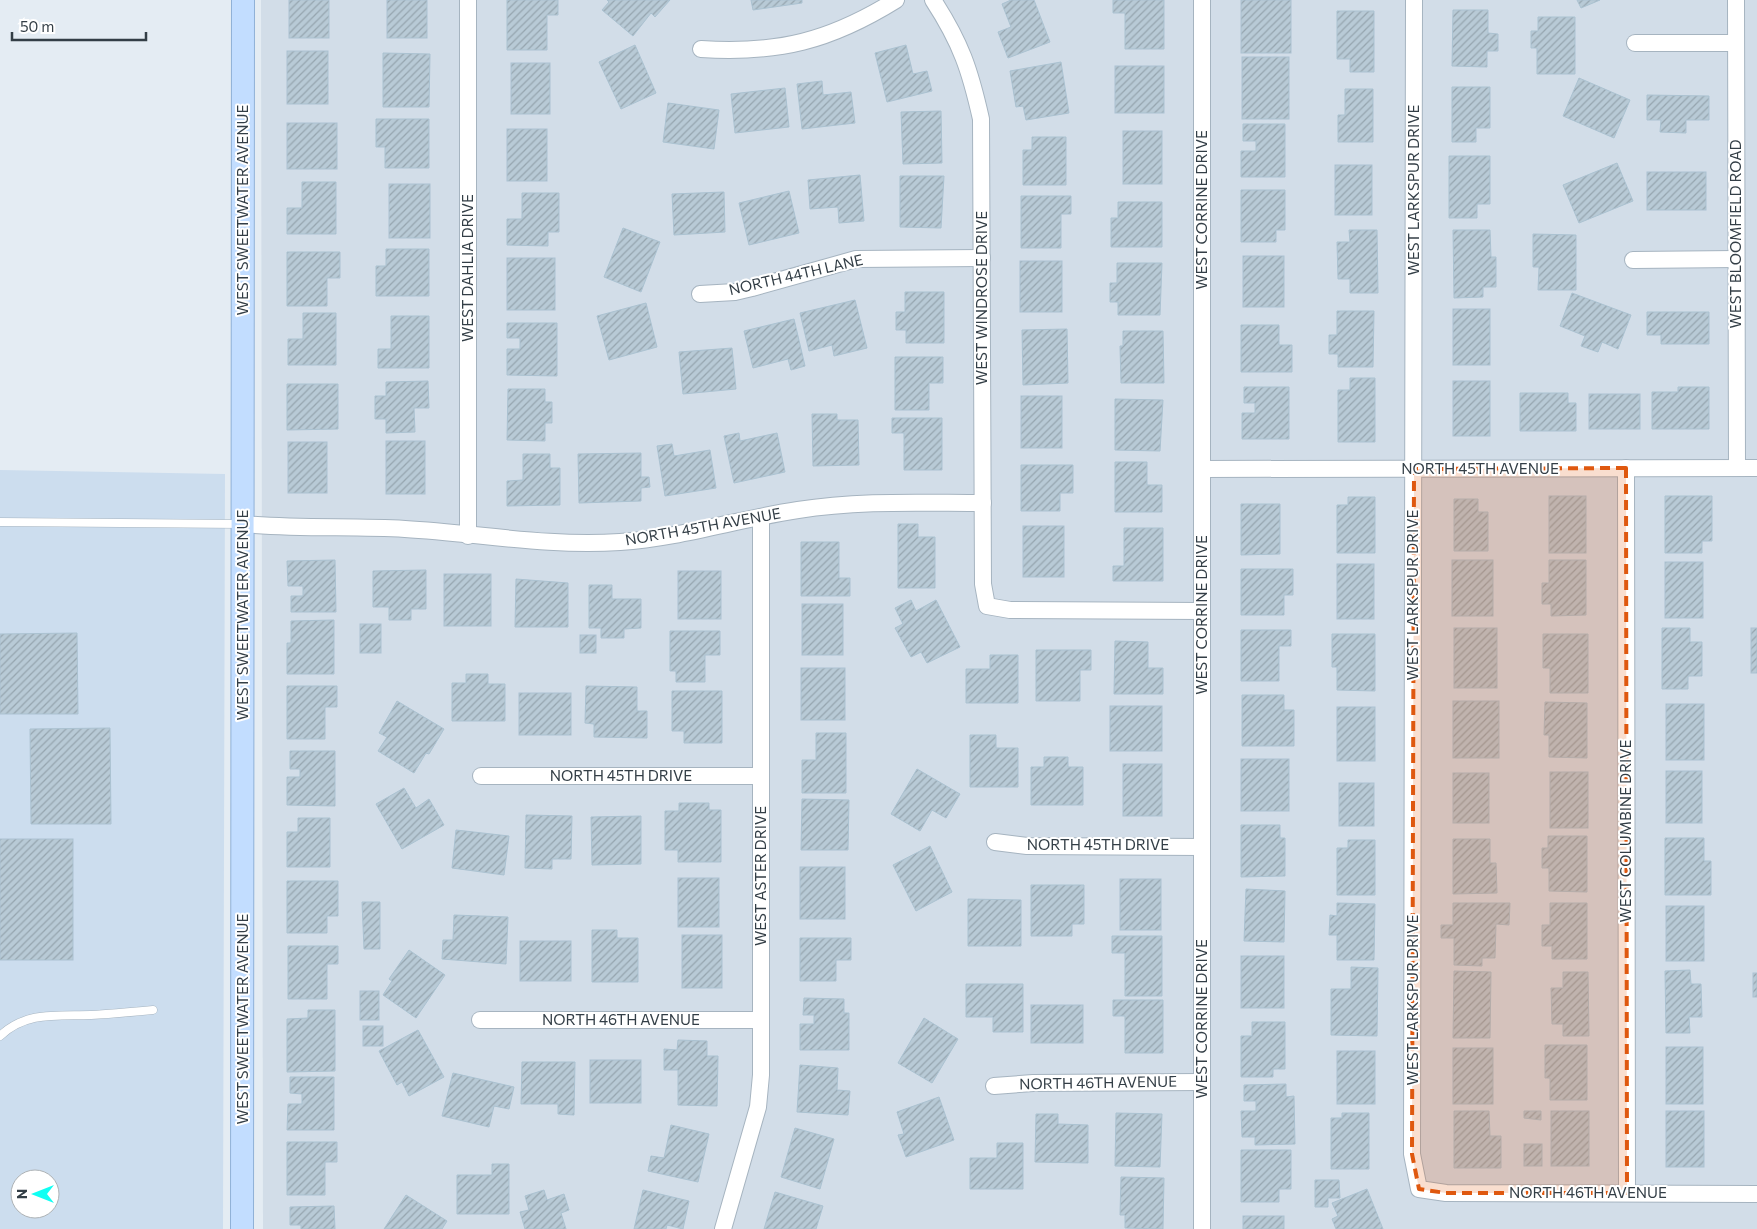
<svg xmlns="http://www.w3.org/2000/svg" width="1757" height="1229" viewBox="0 0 1757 1229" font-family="Commissioner,sans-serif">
<defs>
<pattern id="building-hatch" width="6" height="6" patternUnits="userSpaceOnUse" patternTransform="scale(1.25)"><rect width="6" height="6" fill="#b8cad6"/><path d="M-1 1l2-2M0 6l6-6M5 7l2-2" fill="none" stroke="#96a5af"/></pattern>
</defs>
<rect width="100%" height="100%" fill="#e4ecf3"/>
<path fill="#d2dde8" d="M261 0H1757V1229H263Z"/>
<path fill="#cde" fill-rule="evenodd" d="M0 470 225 474 223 1229H0ZM20 1179H50V1209H20Z"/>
<g fill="url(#building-hatch)" stroke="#abc2d1">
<rect x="289" y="0" width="40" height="38"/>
<rect x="387" y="0" width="40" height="38"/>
<path d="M507 0H558V15H547V50H507Z"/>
<path d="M607 0H670L655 17 651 13 633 36 602 10 609 2Z"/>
<path d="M751 0H802V3L753 10Z"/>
<path d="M1011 0H1034L1050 42 1008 58 998 32 1011 27 1002 4Z"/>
<path d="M1113 0H1164V49H1125V13H1113Z"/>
<rect x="1241" y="0" width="50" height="53"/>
<path d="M1577 0H1600L1581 8Z"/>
<path d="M1453 10H1488V33L1498 34V51H1487V67L1452 66Z"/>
<path d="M1337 11H1374V72H1350V59H1337Z"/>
<path d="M1538 17H1575V74H1537V48H1531V31H1538Z"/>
<path d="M635 45 656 93 621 109 599 62Z"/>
<path d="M906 45 913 74 927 71 932 91 887 102 875 53Z"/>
<rect x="287" y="51" width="41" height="53"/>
<path d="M383 53 430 54 429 107H383Z"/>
<rect x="1242" y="57" width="47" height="62"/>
<path d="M1061 62 1069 113 1026 120 1023 106 1016 107 1010 71Z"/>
<rect x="511" y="63" width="39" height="51"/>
<rect x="1115" y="66" width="49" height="47"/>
<path d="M1579 78 1630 100 1614 138 1563 116Z"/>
<path d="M822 81 823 95 851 92 855 123 802 129 797 84Z"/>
<path d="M1452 87H1490V128H1476V142H1452Z"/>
<path d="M785 88 789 127 735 133 731 94Z"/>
<path d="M1345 89H1373V142H1338V115H1345Z"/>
<path d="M1647 95 1709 96V120H1686V133L1660 132 1661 120H1647Z"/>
<path d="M668 103 719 110 714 149 663 142Z"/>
<path d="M941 111 942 163 903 164 901 112Z"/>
<path d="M376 119H429V168H385V147H376Z"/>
<rect x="287" y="123" width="50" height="46"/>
<path d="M1243 124H1285V177H1241V151H1256V141H1243Z"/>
<rect x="507" y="129" width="40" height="52"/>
<rect x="1123" y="131" width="39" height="53"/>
<path d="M1032 137H1066V185H1023V150H1032Z"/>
<path d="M1449 156H1490V204H1477V218H1449Z"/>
<path d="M1617 163 1633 201 1579 223 1563 185Z"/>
<rect x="1335" y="165" width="37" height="50"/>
<rect x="1647" y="172" width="59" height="38"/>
<path d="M860 175 864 221 839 223 838 207 810 209 808 180Z"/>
<path d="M900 176H944L941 228 900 227Z"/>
<path d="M302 182H336V234H287V208H302Z"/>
<rect x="389" y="184" width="41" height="54"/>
<path d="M1241 190H1285V230H1276V242H1241Z"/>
<path d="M789 191 799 233 749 245 739 203Z"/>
<path d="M724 192 725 232 674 235 672 194Z"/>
<path d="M522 193H559V232H548V246L507 245V219H522Z"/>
<path d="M1021 196H1071V214H1061V248H1021Z"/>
<path d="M1118 202H1162V247H1111V218H1118Z"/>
<path d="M623 228 660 242 641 292 604 277Z"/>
<path d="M1349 230H1377L1378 293H1350V279H1338L1337 242H1350Z"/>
<path d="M1453 230H1490L1491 257H1496V287H1483V297L1454 298Z"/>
<path d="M1533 234 1576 235V290H1538L1539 267H1533Z"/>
<path d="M386 249H429V296H376V266H386Z"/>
<path d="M287 252H340V278H327V306H287Z"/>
<rect x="1243" y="256" width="41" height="51"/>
<rect x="507" y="258" width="48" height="52"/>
<rect x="1020" y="261" width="42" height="51"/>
<path d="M1117 263H1162L1160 315H1118V302H1110V283H1117Z"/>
<path d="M905 292H944V343H906V330H896V312H905Z"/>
<path d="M1572 293 1631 315 1618 349 1602 342 1598 352 1581 346 1585 336 1560 326Z"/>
<path d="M855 300 867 348 834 356 832 345 809 351 800 313Z"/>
<path d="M646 303 657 347 609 360 597 316Z"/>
<rect x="1453" y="309" width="37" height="56"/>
<path d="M1337 311H1374L1373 367H1338V354H1329V335H1337Z"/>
<path d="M1647 312H1709V344H1661V335H1647Z"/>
<path d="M303 313H336V365H288V339H303Z"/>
<path d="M391 316H429V368H378V349H391Z"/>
<path d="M794 319 805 366 791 370 788 359 753 368 744 331Z"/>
<path d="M507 323H557V376L507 375V349H520V338H507Z"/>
<path d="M1241 325H1279V345H1292V372H1241Z"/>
<path d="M1067 329 1068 383 1023 385 1022 330Z"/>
<path d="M1123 331H1163L1164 383H1121L1120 346H1123Z"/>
<path d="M732 348 736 389 683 394 679 352Z"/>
<path d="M895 357H943V383H929V410H895Z"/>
<path d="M1350 378H1375V442H1338V390H1350Z"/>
<path d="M428 381 429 408H414L415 432 386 433V419H375V396H386V382Z"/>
<rect x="1453" y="381" width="37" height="55"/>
<path d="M287 384H338V429L287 430Z"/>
<path d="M1244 387H1289V439H1242V413H1255V403H1244Z"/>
<path d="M1678 387H1709V429H1652V392H1678Z"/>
<path d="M508 389H545V402H552V423H545V441L507 440Z"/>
<path d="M1520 393H1568V403H1576V431H1520Z"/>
<rect x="1589" y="394" width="51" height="35"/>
<rect x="1021" y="396" width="41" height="52"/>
<path d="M1115 399 1163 400 1160 451 1115 450Z"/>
<path d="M812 414H837V420H858L859 465 813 466Z"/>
<path d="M892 418H942V470H904V433H892Z"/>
<path d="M739 433 740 441 777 433 785 472 734 483 724 436Z"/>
<rect x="386" y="441" width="39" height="53"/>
<rect x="288" y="442" width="39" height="51"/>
<path d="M672 444 674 456 710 450 716 488 665 496 657 446Z"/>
<path d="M641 453V477H649L650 487 641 488V501L579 503 578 454Z"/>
<path d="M523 454H550V468H560V505L507 506V481L523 480Z"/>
<path d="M1115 462H1147V485H1162V512H1115Z"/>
<path d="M1021 465H1073V493H1060V511H1021Z"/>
<rect x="1549" y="496" width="37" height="57"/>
<path d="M1665 496H1712V541H1702V553H1665Z"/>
<path d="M1348 497H1375V553H1337V505H1348Z"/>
<path d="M1454 499H1478V512H1488V551H1454Z"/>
<path d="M1241 504H1280V554L1241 555Z"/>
<path d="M898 524H918V537H935V588H898Z"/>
<rect x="1023" y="526" width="41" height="51"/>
<path d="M1124 528H1163V581H1113V566H1124Z"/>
<path d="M801 542H839V578H850V596H801Z"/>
<path d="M335 560 336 612H291V596H303V586H288L287 561Z"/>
<rect x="1452" y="560" width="41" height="56"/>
<path d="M1549 560H1586V615L1551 616V604H1542V583H1549Z"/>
<rect x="1665" y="562" width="38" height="56"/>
<rect x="1337" y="564" width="37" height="55"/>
<path d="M1241 569H1293V595H1284V615H1241Z"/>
<path d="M426 570V609H411V620H389V607H373V571Z"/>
<rect x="678" y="571" width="43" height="48"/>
<rect x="444" y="574" width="47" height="52"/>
<path d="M516 579 568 583V627H515Z"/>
<path d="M589 585H612V599H641V628L624 629V638H601V628H589Z"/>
<path d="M911 600 916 611 936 600 960 647 927 663 921 652 911 657 895 628 903 624 895 608Z"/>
<rect x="802" y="604" width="41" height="51"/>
<path d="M334 620V674H287V643H291V621Z"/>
<rect x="360" y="624" width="21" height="29"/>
<rect x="1454" y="628" width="43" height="60"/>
<path d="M1662 628H1690V642H1702V676H1688V689H1662Z"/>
<rect x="1751" y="628" width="6" height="45"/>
<path d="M1241 630H1291V646H1279V681H1241Z"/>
<path d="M670 631H720V655H705V682H676V671H670Z"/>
<path d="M77 633 78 714H0V634Z"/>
<path d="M1332 634H1375V691L1337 690V667H1332Z"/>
<path d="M1543 634H1588V693H1550V668H1543Z"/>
<rect x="580" y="635" width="16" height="18"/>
<path d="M1115 641 1148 642V668H1163V694H1114Z"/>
<path d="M1036 650H1091V670H1080V701H1036Z"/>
<path d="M990 655H1018V703H966V669H990Z"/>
<rect x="801" y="668" width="44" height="52"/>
<path d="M466 674H488V684H505V721H452V683H466Z"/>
<path d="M287 686H337V707H325V739H287Z"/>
<path d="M586 686 637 687V711H647V738L594 737V724L585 723Z"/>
<path d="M672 691H722V743H684V731H672Z"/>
<rect x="519" y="693" width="52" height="42"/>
<path d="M1242 695H1284V710H1294V746H1242Z"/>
<path d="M397 701 444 729 429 754 426 753 414 773 378 751 387 737 379 733Z"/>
<rect x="1453" y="701" width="46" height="57"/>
<path d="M1545 702 1587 703V758L1549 757V735H1544Z"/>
<rect x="1666" y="704" width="38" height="56"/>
<rect x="1110" y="706" width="52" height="45"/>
<rect x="1337" y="707" width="38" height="54"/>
<path d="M110 728 111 824H31L30 729Z"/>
<path d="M816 733H846V793H802V760H816Z"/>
<path d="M970 735H996V748H1018V787H970Z"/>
<path d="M290 751H335V806L287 805V777H300V769H290Z"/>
<path d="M1044 757H1068V767H1083V805H1031V767H1044Z"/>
<rect x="1241" y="759" width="48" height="52"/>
<rect x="1123" y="764" width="39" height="52"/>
<path d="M917 769 960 794 946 818 932 810 920 831 891 814Z"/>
<rect x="1666" y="771" width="36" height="52"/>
<rect x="1550" y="772" width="38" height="56"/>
<rect x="1453" y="773" width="36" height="50"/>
<rect x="1339" y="783" width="35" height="43"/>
<path d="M404 788 416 808 429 799 444 825 402 849 376 804Z"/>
<path d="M802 799 849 800 848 850H801Z"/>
<path d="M679 803H709V810H721V862H678V850H665V811H679Z"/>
<path d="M526 815 572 816 571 859H552V869L525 868Z"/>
<path d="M641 816V864L592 865 591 817Z"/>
<path d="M298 818H330V867H287V832H298Z"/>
<path d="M1241 825H1280V838H1285V876L1241 877Z"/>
<path d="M456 830 509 836 504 875 452 868Z"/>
<path d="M1548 836H1587V892L1549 891V868H1542V848H1548Z"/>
<path d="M1665 838H1704V861H1711V895H1665Z"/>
<rect x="0" y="839" width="73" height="121"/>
<path d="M1453 839H1490V863H1496L1497 893 1453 894Z"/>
<path d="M1348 840H1375V895H1337V848H1348Z"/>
<path d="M930 846 952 892 916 911 893 865Z"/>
<rect x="800" y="867" width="45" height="52"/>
<rect x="678" y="878" width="41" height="49"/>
<rect x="1120" y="879" width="41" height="51"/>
<path d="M287 881H338V916H327V933H287Z"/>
<path d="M1031 885H1084V924H1072V936H1031Z"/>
<path d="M1246 889 1285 891 1284 942 1244 941Z"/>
<path d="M968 899 1021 900V946H968Z"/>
<path d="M362 902H380V949H364Z"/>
<path d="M1337 903 1375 904 1374 960H1337V935H1329L1330 915 1337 916Z"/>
<path d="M1453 903H1510L1509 925 1496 924 1495 958H1482V966L1454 965V938H1441V925H1453Z"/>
<path d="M1550 903H1587V959H1552V946H1542V925H1550Z"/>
<rect x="1666" y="906" width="38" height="55"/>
<path d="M454 915 508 917 506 964 442 959 443 940H453Z"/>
<path d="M592 930H617V938H638V982H592Z"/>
<rect x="682" y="935" width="40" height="53"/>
<path d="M1112 936H1162V996H1125V953H1112Z"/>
<path d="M800 938H851V960H836V981H800Z"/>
<rect x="520" y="941" width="51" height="40"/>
<path d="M288 946H338V964H327V999H288Z"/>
<path d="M409 950 445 975 416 1018 383 995 392 981 389 979Z"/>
<rect x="1241" y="956" width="43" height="52"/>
<path d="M1351 967 1378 968 1377 1036 1331 1035V989H1351Z"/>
<path d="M1690 970 1691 984H1701L1702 1017H1689L1690 1033H1666L1665 971Z"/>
<path d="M1454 971 1491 972 1490 1038H1453Z"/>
<path d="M1563 972H1588L1589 1036H1563V1024H1552L1551 988H1563Z"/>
<rect x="1753" y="973" width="4" height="24"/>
<path d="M966 984H1023V1032H993V1017H966Z"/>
<rect x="360" y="991" width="19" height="29"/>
<path d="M804 998 844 999V1013H849V1050H800V1024H814V1015H803Z"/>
<path d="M1113 1000H1163V1053H1125V1016H1113Z"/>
<rect x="1031" y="1005" width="52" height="38"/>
<path d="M308 1010H335V1071L287 1072V1019L308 1018Z"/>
<path d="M924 1018 958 1039 932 1083 898 1063Z"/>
<path d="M1252 1022H1285V1069H1273V1077H1241V1036H1252Z"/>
<rect x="363" y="1026" width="20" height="20"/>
<path d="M418 1030 444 1077 409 1096 402 1082 397 1085 379 1051Z"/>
<path d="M678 1040 707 1041V1056H718L717 1106 678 1105V1070H664V1049L677 1050Z"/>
<path d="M1545 1045H1587V1100H1550V1078H1545Z"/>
<rect x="1666" y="1047" width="37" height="57"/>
<rect x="1453" y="1048" width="40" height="56"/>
<rect x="1337" y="1051" width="38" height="53"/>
<rect x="590" y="1060" width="51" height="43"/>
<path d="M522 1062H575L574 1115 558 1114V1104H521Z"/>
<path d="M800 1065 838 1068 837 1090 850 1091 848 1115 797 1112Z"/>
<path d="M453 1073 514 1087 509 1109 494 1106 489 1127 442 1116Z"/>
<path d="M290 1077H334V1130H287L288 1104H302V1094L290 1093Z"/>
<path d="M1286 1084V1097L1294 1096 1295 1144 1255 1145V1137H1242L1241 1111H1256V1101H1244V1085Z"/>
<path d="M939 1097 954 1140 906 1157 898 1135 904 1134 897 1112Z"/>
<path d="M1454 1111H1489L1490 1136H1501V1168H1454Z"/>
<path d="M1524 1111H1541V1120L1524 1118Z"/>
<rect x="1551" y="1111" width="38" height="55"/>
<rect x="1666" y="1111" width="38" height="56"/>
<path d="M1116 1113 1162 1114 1160 1167 1115 1166Z"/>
<path d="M1342 1113H1369V1169H1331V1118H1342Z"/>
<path d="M1036 1114H1058V1124L1088 1125V1163L1035 1162Z"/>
<path d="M671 1125 709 1134 698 1182 648 1171 651 1156 664 1158Z"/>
<path d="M795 1128 834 1139 820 1189 781 1177Z"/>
<path d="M287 1142H337V1162H325V1195H287Z"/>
<path d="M997 1143H1023V1189H970V1158H997Z"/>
<rect x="1524" y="1144" width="18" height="22"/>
<path d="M1241 1150H1291V1189H1279V1202H1241Z"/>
<path d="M492 1164H509V1214H457V1175H492Z"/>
<path d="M1121 1177 1164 1178 1163 1229 1125 1228V1215H1120Z"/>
<path d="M1315 1180H1339L1340 1198H1328V1207H1315Z"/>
<path d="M1367 1189 1383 1229H1336L1332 1219 1338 1216 1332 1203Z"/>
<path d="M544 1190 547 1200 564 1194 569 1210 561 1213 566 1229H525L520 1212 529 1210 525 1196Z"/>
<path d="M643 1190 689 1201 683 1229 667 1225 666 1229H634Z"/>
<path d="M775 1192 823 1206 816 1229H764Z"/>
<path d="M406 1195 447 1221 442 1229H384Z"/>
<path d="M334 1206 335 1229H301V1225H290V1207Z"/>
<rect x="1243" y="1216" width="41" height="13"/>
</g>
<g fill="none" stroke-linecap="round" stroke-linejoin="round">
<g stroke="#a6b4c0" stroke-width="9">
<g id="lane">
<path d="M0 522 241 524"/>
<path d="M0 1036C26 1011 57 1016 91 1015 111 1014 132 1012 153 1010"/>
</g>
</g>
<g stroke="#a6b4c0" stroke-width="18">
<g id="street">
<path d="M468 0V536"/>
<path d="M933 0C961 43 970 70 981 119L983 584 987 606 1010 610 1202 611"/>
<path d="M1202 0V1229"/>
<path d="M1414 0 1412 1154 1419 1189 1446 1193 1757 1194"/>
<path d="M1736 0 1737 468"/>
<path d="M1635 43H1736"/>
<path d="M701 49C778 54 830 41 896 0"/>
<path d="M1633 260 1736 259"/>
<path d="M700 294 735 292 752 288 856 259 982 258"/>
<path d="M1626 468 1627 1193"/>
<path d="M1202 469 1757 468"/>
<path d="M243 524C297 529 351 526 405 529 477 533 547 547 620 542 680 538 738 519 798 510 859 500 921 503 983 503"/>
<path d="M481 776H761"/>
<path d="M995 842 1027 846 1202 847"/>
<path d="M480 1020H761"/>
<path d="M994 1086 1033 1083 1202 1082"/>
<path d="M723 1229 758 1107 761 1075V517"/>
</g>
</g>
<g stroke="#90b1d7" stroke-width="24">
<path id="secondary" d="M242 1229 243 0"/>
</g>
<use href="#lane" stroke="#fff" stroke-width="8"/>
<use href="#street" stroke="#fff" stroke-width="16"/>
<use href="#secondary" stroke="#c2ddff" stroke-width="22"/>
</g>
<path fill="#df580f" fill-opacity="0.2" stroke="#df580f" stroke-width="4" stroke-dasharray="10 6" stroke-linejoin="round" d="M1626 468 1627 1193H1446L1419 1189 1412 1154 1414 469Z"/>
<g text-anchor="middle" stroke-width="4" stroke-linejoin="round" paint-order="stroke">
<g font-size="15" fill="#333e46" stroke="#fff">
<text transform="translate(1414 190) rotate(-90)" y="5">WEST LARKSPUR DRIVE</text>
<text transform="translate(243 210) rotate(-90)" y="5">WEST SWEETWATER AVENUE</text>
<text transform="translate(1202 210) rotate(-90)" y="5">WEST CORRINE DRIVE</text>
<text transform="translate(1736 234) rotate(-90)" y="5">WEST BLOOMFIELD ROAD</text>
<text transform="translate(468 268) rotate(-90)" y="5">WEST DAHLIA DRIVE</text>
<text transform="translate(796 275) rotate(-13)" y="5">NORTH 44TH LANE</text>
<text transform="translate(982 298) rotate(-90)" y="5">WEST WINDROSE DRIVE</text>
<text x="1480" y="474">NORTH 45TH AVENUE</text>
<text transform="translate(703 527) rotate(-10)" y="5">NORTH 45TH AVENUE</text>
<text transform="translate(1413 595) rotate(-90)" y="5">WEST LARKSPUR DRIVE</text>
<text transform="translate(243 615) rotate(-90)" y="5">WEST SWEETWATER AVENUE</text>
<text transform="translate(1202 615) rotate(-90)" y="5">WEST CORRINE DRIVE</text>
<text x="621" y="781">NORTH 45TH DRIVE</text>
<text transform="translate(1626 831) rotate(-90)" y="5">WEST COLUMBINE DRIVE</text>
<text x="1098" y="850">NORTH 45TH DRIVE</text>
<text transform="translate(761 876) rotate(-90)" y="5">WEST ASTER DRIVE</text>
<text transform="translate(1413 1000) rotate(-90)" y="5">WEST LARKSPUR DRIVE</text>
<text transform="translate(243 1019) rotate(-90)" y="5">WEST SWEETWATER AVENUE</text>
<text transform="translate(1202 1019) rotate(-90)" y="5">WEST CORRINE DRIVE</text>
<text x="621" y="1025">NORTH 46TH AVENUE</text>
<text transform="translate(1098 1083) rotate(-1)" y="5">NORTH 46TH AVENUE</text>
<text x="1588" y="1198">NORTH 46TH AVENUE</text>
</g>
</g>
<g transform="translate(35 1194) rotate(270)"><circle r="24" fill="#ffffff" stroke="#adb2b5"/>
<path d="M0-4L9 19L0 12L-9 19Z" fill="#0ffff3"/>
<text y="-8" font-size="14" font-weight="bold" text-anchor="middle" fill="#333e46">N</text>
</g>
<path d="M12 32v8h134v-8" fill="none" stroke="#333e46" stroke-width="2.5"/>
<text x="20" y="32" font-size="15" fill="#333e46" stroke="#ffffff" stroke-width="4" paint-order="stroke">50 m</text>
</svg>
